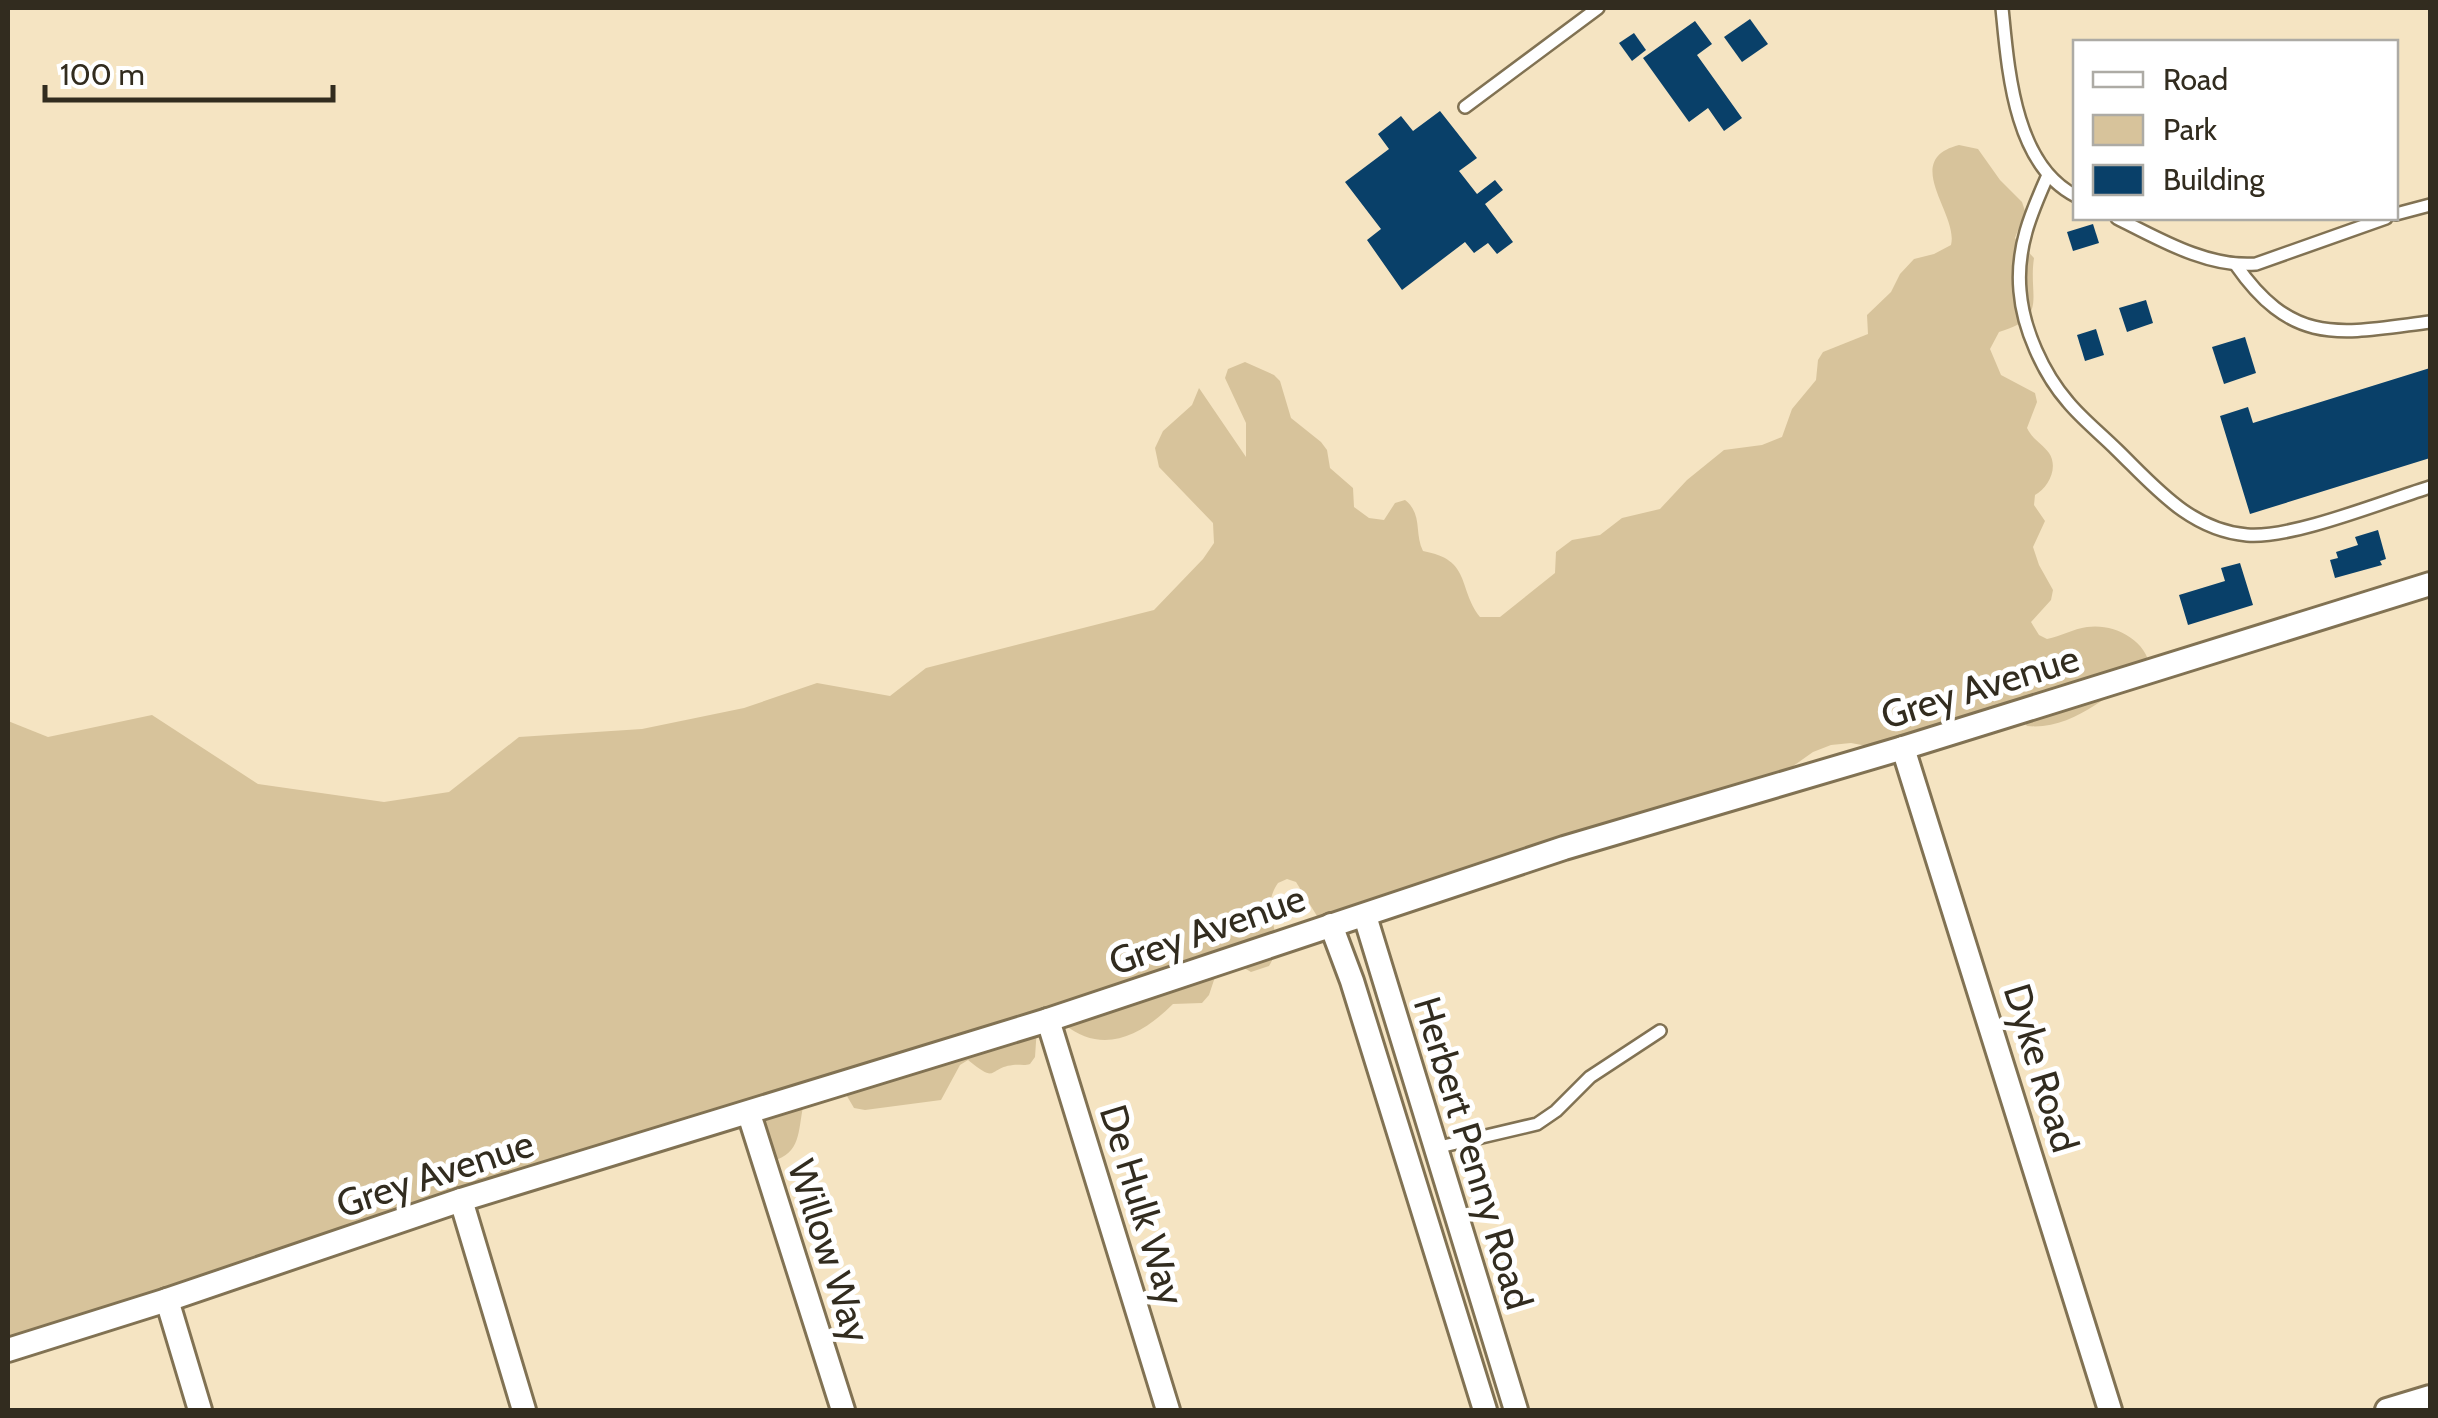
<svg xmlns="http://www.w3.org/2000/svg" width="2438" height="1418" viewBox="0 0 2438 1418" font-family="Cabin,sans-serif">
<rect width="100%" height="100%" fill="#f5e4c2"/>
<path fill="#d7c39b" d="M1959 145 1978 149 2000 180 2022 202 2025 211 2015 238 2034 258C2028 297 2049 318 1999 332L1990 349 2001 375 2035 393 2037 402 2027 428C2032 439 2042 443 2049 453 2059 468 2048 488 2035 495L2034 505 2045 521 2033 547 2039 565 2053 590 2051 600 2031 622 2039 635 2047 639C2061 636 2073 629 2087 627 2113 623 2146 639 2150 667 2113 690 2074 731 2027 726L2021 718 1954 740 1920 756 1851 743 1831 745 1813 752 1789 769 1760 776 1735 805 1665 830 1325 921 1317 916 1296 882 1287 879 1278 883C1257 913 1289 934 1269 966L1251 972 1234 962 1218 968 1209 995 1202 1003 1173 1004C1142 1035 1103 1056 1064 1024L1037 1027 1035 1057 1030 1064C1024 1066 1019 1064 1013 1065 987 1068 999 1085 968 1060L960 1065 941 1100 865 1110 854 1108 844 1091 803 1107C798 1131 801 1153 773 1161L742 1126 732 1125 8 1344V721L48 737 152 715 258 784 384 802 449 792 519 737 642 729 744 708 817 683 890 696 926 668 1154 610 1203 559 1214 543 1213 523 1159 467 1155 448 1163 431 1192 405 1199 388 1246 457V423L1225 378 1228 369 1245 362 1274 375 1280 381 1291 418 1321 442 1327 450 1330 468 1353 488 1354 507 1369 518 1384 520 1395 503 1405 500C1423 514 1414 533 1423 551 1472 560 1457 587 1480 617H1500L1555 573 1556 552 1572 540 1600 535 1622 518 1660 509 1687 480 1724 450 1762 445 1782 437 1792 409 1816 380 1818 360 1823 352 1868 334 1867 315 1891 292 1900 274 1914 259 1934 254 1951 245C1959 214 1900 160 1959 145Z"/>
<g fill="#094069">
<path d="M1750 19 1768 44 1742 62 1724 37Z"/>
<path d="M1695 21 1712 44 1697 55 1742 118 1724 131 1708 108 1689 122 1643 58Z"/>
<path d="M1634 33 1646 50 1632 61 1619 43Z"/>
<path d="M1440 111 1477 158 1459 171 1477 194 1495 180 1503 190 1485 204 1513 242 1497 254 1488 243 1474 253 1465 242 1402 290 1367 240 1381 229 1345 182 1389 149 1378 134 1401 116 1413 131Z"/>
<path d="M2093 224 2099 243 2073 251 2067 232Z"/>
<path d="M2146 300 2153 323 2127 332 2119 308Z"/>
<path d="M2096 329 2104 355 2085 361 2077 335Z"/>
<path d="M2245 337 2256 373 2224 384 2212 347Z"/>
<path d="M2430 368V458L2250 514 2220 416 2248 407 2253 423Z"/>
<path d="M2378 530 2386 559 2380 561 2382 565 2335 578 2330 560 2338 558 2336 552 2358 545 2355 537Z"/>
<path d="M2240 563 2253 605 2188 625 2179 595 2225 581 2221 568Z"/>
</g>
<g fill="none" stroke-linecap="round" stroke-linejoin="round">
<g stroke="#817253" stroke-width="16">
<g id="service">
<path d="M2002 8C2008 69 2014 165 2076 196"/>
<path d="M1465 107 1598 8"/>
<path d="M2048 175C2031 213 2016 248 2020 291 2023 329 2043 373 2068 402 2082 419 2101 434 2117 450 2155 487 2190 530 2247 535 2291 539 2385 501 2430 487"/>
<path d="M2396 214 2430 205"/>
<path d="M2117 218C2159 239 2208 268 2256 264L2386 218"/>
<path d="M2236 265C2294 348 2342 333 2430 322"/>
<path d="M1435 1148 1537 1124 1556 1111 1590 1077 1660 1031"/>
</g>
</g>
<g stroke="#817253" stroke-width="28">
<g id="minor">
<path d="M1903 748 2110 1410"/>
<path d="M1365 916 1516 1410"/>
<path d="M1331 925 1352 981 1485 1410"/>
<path d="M1048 1020 1168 1410"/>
<path d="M749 1114 843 1410"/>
<path d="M461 1200 524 1410"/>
<path d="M167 1300 200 1410"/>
<path d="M8 1350 167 1300 461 1200 1048 1020 1564 848 1903 748 2430 584"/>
<path d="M2387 1410 2430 1397"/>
</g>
</g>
<use href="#service" stroke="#fff" stroke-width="11"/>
<use href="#minor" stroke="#fff" stroke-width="22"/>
</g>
<g text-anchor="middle" stroke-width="10" stroke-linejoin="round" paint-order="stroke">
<g font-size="38" fill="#322c1f" stroke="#fff">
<text transform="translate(1980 687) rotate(-17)" y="13">Grey Avenue</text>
<text transform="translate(1207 930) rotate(-19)" y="13">Grey Avenue</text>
<text transform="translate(2041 1068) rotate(73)" y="13">Dyke Road</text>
<text transform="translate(1473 1153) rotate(73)" y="13">Herbert Penny Road</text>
<text transform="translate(435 1174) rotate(-18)" y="13">Grey Avenue</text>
<text transform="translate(1142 1205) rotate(73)" y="13">De Hulk Way</text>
<text transform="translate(829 1251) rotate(72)" y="13">Willow Way</text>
</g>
</g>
<rect width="2438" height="1418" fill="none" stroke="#322c1f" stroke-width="20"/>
<rect x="2073" y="40" width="325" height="180" fill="#ffffff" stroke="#adaba5" stroke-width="2.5"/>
<rect x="2093" y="72" width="50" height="15" fill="#ffffff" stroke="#adaba5" stroke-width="2.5"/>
<text x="2163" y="90" font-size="30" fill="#322c1f">Road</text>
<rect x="2093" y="115" width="50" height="30" fill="#d7c39b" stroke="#adaba5" stroke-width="2.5"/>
<text x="2163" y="140" font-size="30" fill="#322c1f">Park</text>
<rect x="2093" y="165" width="50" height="30" fill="#094069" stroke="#adaba5" stroke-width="2.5"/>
<text x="2163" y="190" font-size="30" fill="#322c1f">Building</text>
<path d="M45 85v15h288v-15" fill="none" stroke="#322c1f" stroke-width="5"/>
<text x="60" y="85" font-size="30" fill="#322c1f" stroke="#ffffff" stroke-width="8" paint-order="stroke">100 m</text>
</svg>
